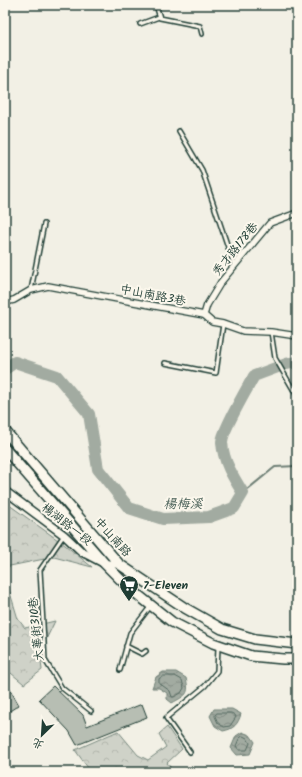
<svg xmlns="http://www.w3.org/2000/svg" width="302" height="777" viewBox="0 0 302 777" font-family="Kalam,'LXGW WenKai TC',sans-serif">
<defs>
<pattern id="forest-crowns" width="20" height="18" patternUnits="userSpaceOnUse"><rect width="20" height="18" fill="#cfd2c8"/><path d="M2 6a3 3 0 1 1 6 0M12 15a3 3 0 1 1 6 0" fill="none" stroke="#b1b5ac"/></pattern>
<pattern id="water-waves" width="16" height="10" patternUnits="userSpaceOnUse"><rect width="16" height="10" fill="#a2aba1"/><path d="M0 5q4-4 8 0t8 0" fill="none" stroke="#838c84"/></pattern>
</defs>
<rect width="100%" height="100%" fill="#f2f0e5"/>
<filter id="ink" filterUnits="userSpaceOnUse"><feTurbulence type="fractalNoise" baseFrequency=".025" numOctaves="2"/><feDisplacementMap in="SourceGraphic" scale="8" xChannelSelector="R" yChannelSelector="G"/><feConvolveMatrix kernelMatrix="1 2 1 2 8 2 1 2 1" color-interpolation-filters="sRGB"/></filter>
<g filter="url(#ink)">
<g fill="url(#forest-crowns)" stroke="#77887e">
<path d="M5 502 65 545 92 567 54 557 5 567Z"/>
<path d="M5 576 18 619 25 628 55 621 40 652 42 670 24 684 5 668Z"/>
<path d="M167 727 182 749 167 763 174 772H91L75 750 118 731 138 755 148 760 166 747 159 734Z"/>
</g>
<g fill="url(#water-waves)" stroke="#6e7f75">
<path d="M163 672H176L186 678C190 695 186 695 172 703L167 699V693L159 688H152L156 677Z"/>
<path d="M214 709H232L241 714C238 724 234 729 223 731L215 726 210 716Z"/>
<path d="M242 732 250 735 255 742 250 754 237 755 231 748 236 736Z"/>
</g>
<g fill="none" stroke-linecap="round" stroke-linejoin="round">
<g stroke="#536960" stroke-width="1">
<path d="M164 676H175L182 680 184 688 181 693 174 697H172L170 691 159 683V679Z"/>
<path d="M217 713H231L235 715 236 717 230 726 224 727 218 723 215 716Z"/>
<path d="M243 736 247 738 250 743 247 750H239L236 746 239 739Z"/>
</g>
<path stroke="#6e7f75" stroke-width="2" d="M243 493 275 467 297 466"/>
<path stroke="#a2aba1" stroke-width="12" d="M5 369 15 362 57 376 89 414 98 469 129 508 163 519 209 517 234 508 243 493C233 477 223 461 222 442 222 431 248 387 254 376L286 364 297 362"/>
</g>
<g fill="#b7beb3" stroke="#1f3d34">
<path d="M5 681 19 705 5 714Z"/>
<path d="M53 686 83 715 87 726 142 704 147 717 77 745 69 731 39 699Z"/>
</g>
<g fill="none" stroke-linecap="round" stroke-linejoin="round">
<g stroke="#1f3d34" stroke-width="6">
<g id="service">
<path d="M156 5 160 18 200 26 202 34"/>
<path d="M140 24 159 17"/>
<path d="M179 131 202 170 234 265"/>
<path d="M31 290 44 224"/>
<path d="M271 332 275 358 297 396"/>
<path d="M165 363 216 373 223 324"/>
<path d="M64 535 40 570 45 660 62 688 91 711"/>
<path d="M126 646 142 654 146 651"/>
<path d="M120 670 130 633 150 607"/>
<path d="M190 752 166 718 205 686 217 671 218 647"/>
</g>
</g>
<g stroke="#1f3d34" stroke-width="8">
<g id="minor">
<path d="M5 302 14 300 31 290 48 286 204 315 212 322 223 324 243 331 271 332 297 336"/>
<path d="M204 315 207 305 221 282 270 223 297 213"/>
</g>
</g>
<g stroke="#1f3d34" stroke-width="10">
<path id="tertiary" d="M5 491 64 535 82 552 105 564H119"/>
</g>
<g stroke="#1f3d34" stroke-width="12">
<g id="primary">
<path d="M5 431 119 564 185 608 222 629 255 639 297 644"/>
<path d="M5 449 105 564 128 587 172 622 213 643 251 656 283 659H297"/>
</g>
</g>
<use href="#service" stroke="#fbf7ec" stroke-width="3"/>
<use href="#minor" stroke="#fbf7ec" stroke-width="5.5"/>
<use href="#tertiary" stroke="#fbf7ec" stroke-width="7"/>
<use href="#primary" stroke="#fbf7ec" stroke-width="9"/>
</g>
</g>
<defs>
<g id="supermarket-pin" transform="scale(1)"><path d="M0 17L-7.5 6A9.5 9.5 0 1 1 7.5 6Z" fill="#1f3d34" stroke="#fbf7ec"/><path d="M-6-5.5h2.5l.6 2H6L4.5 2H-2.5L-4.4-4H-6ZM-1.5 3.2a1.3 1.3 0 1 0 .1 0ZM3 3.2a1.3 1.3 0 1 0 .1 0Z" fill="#fff"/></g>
</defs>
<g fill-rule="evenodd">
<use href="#supermarket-pin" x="129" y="585"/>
</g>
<g text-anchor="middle" stroke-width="4" stroke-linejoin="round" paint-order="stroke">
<g font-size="12" fill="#1f3d34" stroke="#fbf7ec">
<text transform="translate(235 249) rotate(-51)" y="4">秀才路178巷</text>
<text transform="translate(153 295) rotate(11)" y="4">中山南路3巷</text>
<text transform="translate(67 524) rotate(38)" y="4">楊湖路一段</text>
<text transform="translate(113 537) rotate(48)" y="4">中山南路</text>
<text transform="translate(36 629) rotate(-96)" y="4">大華街310巷</text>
</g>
<g font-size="12" font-weight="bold" fill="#1f3d34" stroke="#fbf7ec" text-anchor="start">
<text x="143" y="589">7-Eleven</text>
</g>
<g font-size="13" font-style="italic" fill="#465e55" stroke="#fbf7ec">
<text x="183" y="508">楊梅溪</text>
</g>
</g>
<rect width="302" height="777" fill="none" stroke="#fbf7ec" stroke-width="20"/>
<rect x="10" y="10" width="282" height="757" fill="none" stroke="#1f3d34" stroke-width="1.5" filter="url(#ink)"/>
<g transform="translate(42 735) rotate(205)" stroke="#fbf7ec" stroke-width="3" paint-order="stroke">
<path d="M0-3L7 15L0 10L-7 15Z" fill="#1f3d34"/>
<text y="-6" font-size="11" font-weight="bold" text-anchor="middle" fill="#1f3d34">北</text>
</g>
</svg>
